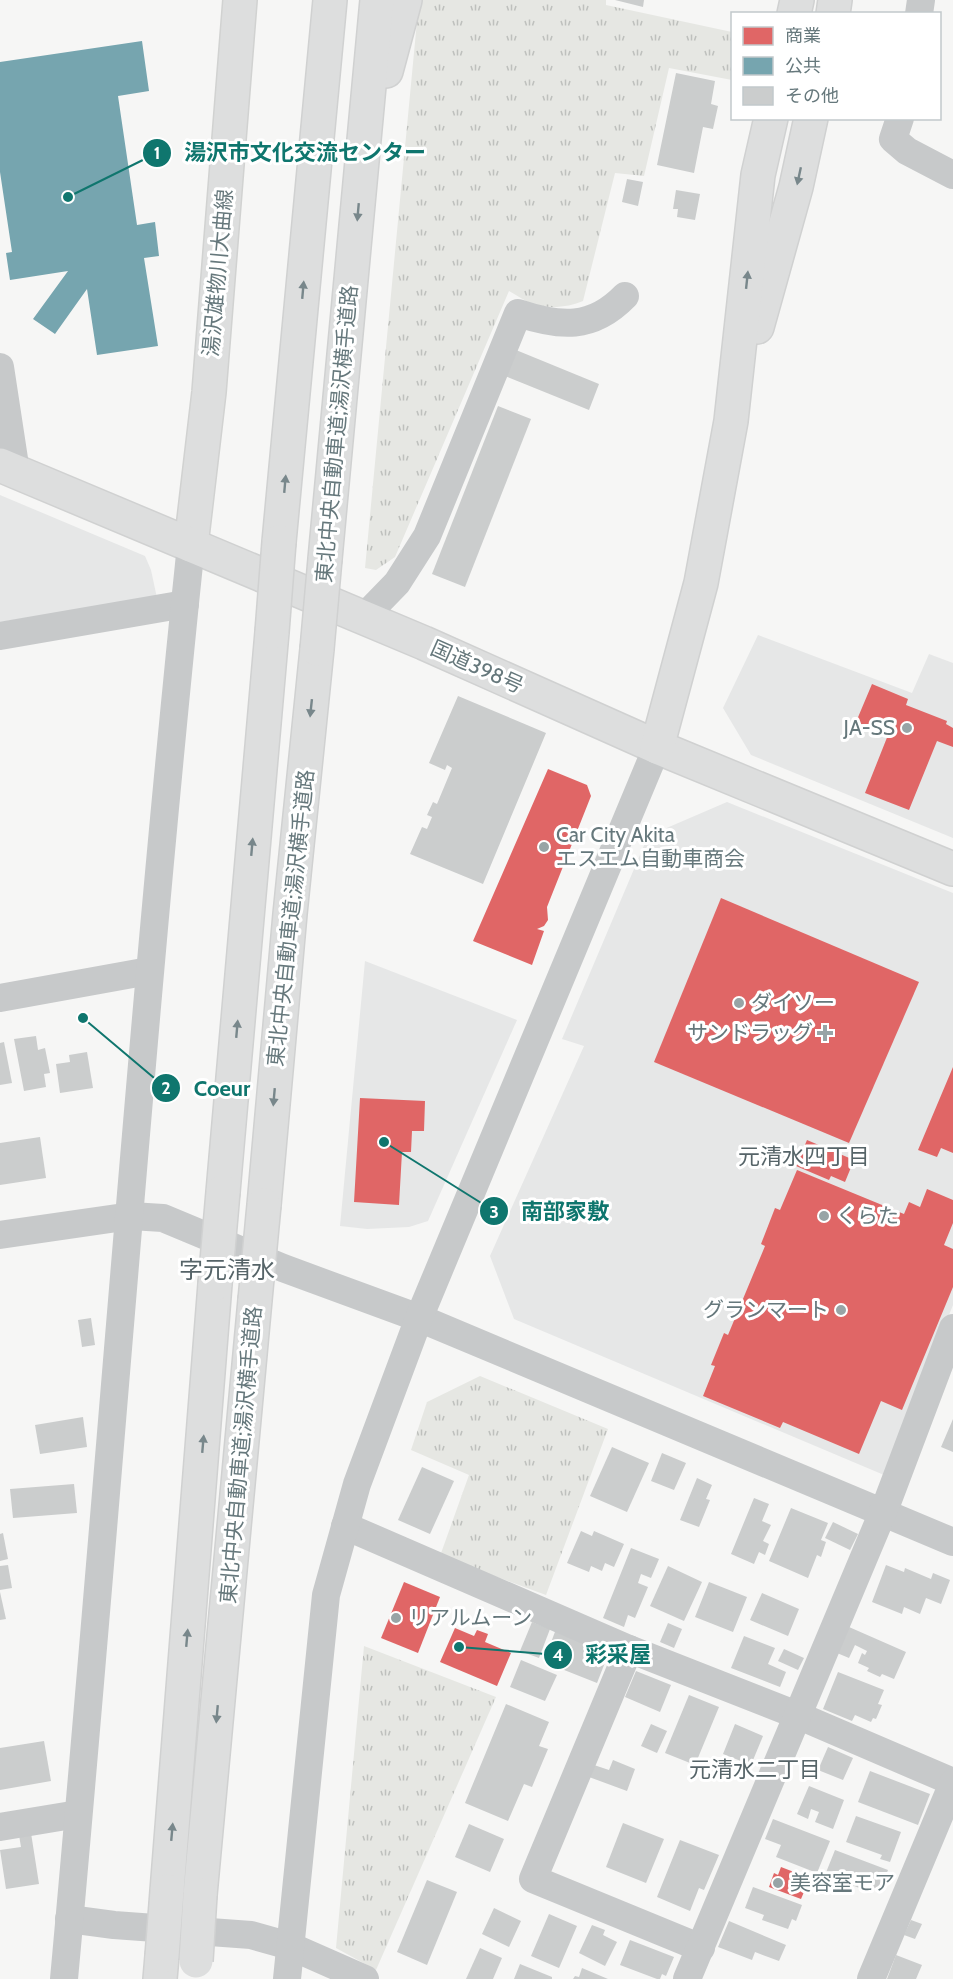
<svg xmlns="http://www.w3.org/2000/svg" width="953" height="1979" viewBox="0 0 953 1979" font-family="Cabin,'Noto Sans JP',sans-serif">
<defs>
<pattern id="grass-tufts" width="24" height="20" patternUnits="userSpaceOnUse" patternTransform="scale(1.5)"><rect width="24" height="20" fill="#e6e7e3"/><path d="M3 7l-1-3M5 7V3M7 7l1-3M15 17l-1-3M17 17v-4M19 17l1-3" fill="none" stroke="#bec0bd"/></pattern>
</defs>
<rect width="100%" height="100%" fill="#f6f6f5"/>
<g fill="#e6e7e7">
<path d="M0 495 145 556 151 570 157 598 0 622Z"/>
<path d="M758 635 912 693 929 654 953 663V838L751 755 723 708Z"/>
<path d="M727 802 953 893V1305L884 1475 514 1319 490 1256 584 1046 562 1039 648 836Z"/>
<path d="M365 961 517 1020 428 1221 409 1227 367 1229 340 1226Z"/>
</g>
<g fill="url(#grass-tufts)">
<path d="M419 0H606V5L732 32V80L669 68 644 176 615 173 583 301C567 308 543 310 526 301 520 298 515 294 509 291L395 557 376 570 365 568Z"/>
<path d="M480 1376 608 1429 546 1595 440 1556 469 1475 411 1450 427 1402Z"/>
<path d="M364 1646 496 1697 376 1970 336 1948Z"/>
</g>
<g fill="#e06666">
<path d="M872 684 908 699 906 705 947 721 946 724 953 728V747L937 741 909 810 865 793 888 735 856 722Z"/>
<path d="M548 769 587 785 591 796 547 907 548 920 544 926 537 929 544 931 532 965 473 941Z"/>
<path d="M721 898 919 982 849 1143 654 1062Z"/>
<path d="M953 1067V1153L941 1148 937 1157 918 1150Z"/>
<path d="M360 1098 425 1101 424 1131H412L411 1152H402L399 1205 354 1202Z"/>
<path d="M807 1140 854 1160 845 1182 831 1176 829 1180 796 1166Z"/>
<path d="M797 1170 904 1214 909 1202 920 1207 927 1189 953 1200V1223L944 1245 953 1249V1287L902 1410 881 1401 859 1454 783 1422 780 1428 703 1396 715 1366 711 1365 724 1333 728 1335 765 1246 761 1244 775 1208 780 1210Z"/>
<path d="M404 1582 440 1597 418 1653 381 1638Z"/>
<path d="M455 1628 474 1636 477 1630 488 1634 485 1642 511 1653 497 1686 440 1662Z"/>
<path d="M781 1867 812 1879 807 1893 804 1892 801 1899 769 1887 774 1873 778 1875Z"/>
</g>
<path fill="#76a5af" d="M142 41 149 91 118 96 137 225 155 222 159 256 144 258 158 346 97 355 87 289 55 334 33 319 68 271 10 280 6 253 12 252 0 172V62Z"/>
<g fill="#cbcdcd">
<path d="M615 0H644L643 7Z"/>
<path d="M676 73 715 81 711 104 718 106 713 129 703 127 694 173 657 165Z"/>
<path d="M627 179 643 182 638 206 622 202Z"/>
<path d="M676 190 700 194 695 220 677 217 678 209H673Z"/>
<path d="M516 350 599 384 589 410 505 376Z"/>
<path d="M498 406 531 419 465 587 432 574Z"/>
<path d="M458 696 546 733 483 884 410 854 422 827 427 829 432 817 427 815 433 802 437 804 452 768 447 765 445 770 429 763Z"/>
<path d="M36 1036 38 1050 45 1048 50 1073 44 1074 46 1087 24 1091 14 1039Z"/>
<path d="M4 1042 12 1083 0 1085V1043Z"/>
<path d="M87 1052 93 1088 60 1093 56 1064 70 1062 69 1055Z"/>
<path d="M40 1137 46 1178 0 1185V1143Z"/>
<path d="M91 1318 95 1345 82 1347 78 1320Z"/>
<path d="M83 1417 87 1447 40 1454 35 1425Z"/>
<path d="M953 1419V1452L941 1447Z"/>
<path d="M612 1447 649 1463 627 1512 590 1496Z"/>
<path d="M662 1453 686 1463 674 1490 651 1481Z"/>
<path d="M422 1467 454 1481 430 1534 398 1520Z"/>
<path d="M697 1478 712 1485 706 1499 710 1500 699 1527 680 1520Z"/>
<path d="M74 1484 77 1513 13 1518 10 1489Z"/>
<path d="M754 1498 769 1504 762 1521 771 1525 763 1541 769 1544 765 1555 759 1552 754 1564 731 1554Z"/>
<path d="M791 1508 828 1523 821 1540 826 1542 821 1557 817 1555 808 1578 769 1561Z"/>
<path d="M833 1522 858 1534 850 1550 825 1538Z"/>
<path d="M581 1531 592 1536 594 1531 624 1544 614 1567 605 1563 602 1571 591 1566 589 1572 567 1563Z"/>
<path d="M3 1533 8 1559 0 1561V1534Z"/>
<path d="M631 1548 659 1559 651 1578 641 1574 638 1583 648 1587 635 1618 628 1615 624 1627 603 1618Z"/>
<path d="M8 1565 12 1588 0 1590V1566Z"/>
<path d="M886 1565 904 1572 905 1568 931 1579 933 1573 950 1580 941 1604 926 1598 920 1614 904 1607 902 1614 872 1602Z"/>
<path d="M668 1566 702 1582 684 1621 650 1606Z"/>
<path d="M709 1582 747 1597 733 1632 695 1617Z"/>
<path d="M0 1592 6 1619 0 1620Z"/>
<path d="M762 1593 799 1609 788 1636 750 1620Z"/>
<path d="M532 1622 550 1629 539 1658 520 1651Z"/>
<path d="M668 1623 682 1629 674 1648 660 1642Z"/>
<path d="M849 1627 906 1652 894 1679 882 1674 880 1677 867 1671 869 1668 858 1663 862 1653 865 1655 867 1651 855 1645 849 1658 837 1653Z"/>
<path d="M556 1629 601 1647 606 1660 597 1683 549 1664 555 1650 549 1648Z"/>
<path d="M744 1636 775 1648 768 1664 786 1672 780 1687 731 1668Z"/>
<path d="M784 1649 804 1658 798 1670 778 1661Z"/>
<path d="M521 1660 557 1675 545 1701 510 1687Z"/>
<path d="M636 1671 671 1685 660 1712 625 1697Z"/>
<path d="M838 1672 884 1690 878 1704 882 1705 876 1719 873 1718 871 1722 855 1715 852 1721 823 1709Z"/>
<path d="M689 1695 719 1707 695 1765 665 1753Z"/>
<path d="M506 1704 549 1722 539 1746 548 1749 532 1787 524 1784 508 1821 465 1803Z"/>
<path d="M651 1724 667 1731 657 1753 641 1746Z"/>
<path d="M735 1724 763 1736 751 1765 723 1754Z"/>
<path d="M44 1741 51 1781 0 1790V1748Z"/>
<path d="M828 1747 853 1758 843 1780 818 1770Z"/>
<path d="M613 1760 635 1769 627 1791 589 1777 594 1765 609 1770Z"/>
<path d="M870 1771 930 1794 918 1825 858 1802Z"/>
<path d="M809 1786 844 1800 833 1829 815 1822 819 1812 811 1809 808 1819 797 1814Z"/>
<path d="M856 1816 901 1832 890 1862 880 1859 882 1855 846 1842Z"/>
<path d="M773 1819 830 1841 817 1873 776 1857 781 1845 765 1839Z"/>
<path d="M623 1823 664 1839 646 1883 606 1867Z"/>
<path d="M469 1824 504 1839 490 1872 455 1857Z"/>
<path d="M31 1833 39 1884 6 1889 0 1850 21 1847 19 1835Z"/>
<path d="M680 1840 719 1855 704 1890 699 1888 690 1911 657 1897Z"/>
<path d="M835 1850 888 1870 880 1890 872 1887 870 1892 825 1875Z"/>
<path d="M427 1880 457 1892 427 1965 397 1952Z"/>
<path d="M753 1887 802 1905 796 1921 792 1919 788 1929 762 1920 764 1915 745 1908Z"/>
<path d="M494 1908 521 1921 509 1947 482 1934Z"/>
<path d="M549 1914 577 1926 559 1968 531 1956Z"/>
<path d="M911 1920 922 1924 915 1939 904 1935Z"/>
<path d="M729 1921 786 1945 779 1961 755 1952 752 1960 718 1947Z"/>
<path d="M592 1925 605 1930 603 1935 617 1942 605 1966 579 1953Z"/>
<path d="M630 1940 674 1957 666 1976 662 1974 660 1979H657L620 1965Z"/>
<path d="M480 1948 502 1958 493 1979H466Z"/>
<path d="M896 1955 922 1965 916 1979H887Z"/>
<path d="M520 1964 552 1977V1979H514Z"/>
<path d="M582 1968 608 1979H573L575 1976 579 1977Z"/>
</g>
<g fill="none" stroke-linecap="round" stroke-linejoin="round">
<g stroke="#d1d2d1" stroke-width="36">
<path id="major" d="M191 545 209 392 240 0"/>
</g>
<g stroke="#d0d1d1" stroke-width="36">
<g id="highway">
<path d="M794 14 797 0"/>
<path d="M833 14 835 0"/>
<path d="M386 71 405 0"/>
<path d="M757 327 796 187 811 118"/>
<path d="M0 465 424 643 657 747 953 869"/>
<path d="M279 542 330 0"/>
<path d="M325 559 377 0"/>
<path d="M657 747 701 583 731 421 758 175 771 118"/>
<path d="M223 1192 272 632"/>
<path d="M264 1205 290 914 317 649"/>
<path d="M167 1891 215 1284"/>
<path d="M200 1895 255 1300"/>
<path d="M160 1979 162 1956"/>
</g>
</g>
<g stroke="#c7c9ca" stroke-width="28">
<path d="M919 14 921 0"/>
<path d="M900 118 893 139 907 151 953 175"/>
<path d="M0 367 16 472"/>
<path d="M363 618 397 583 427 536 518 313C560 327 592 330 625 296"/>
<path d="M0 636 185 604"/>
<path d="M0 998 149 971"/>
<path d="M0 1235 131 1216 163 1218 283 1268 419 1318 953 1542"/>
<path d="M345 1526 629 1649 797 1715 953 1782"/>
<path d="M629 1649 533 1879 701 1948"/>
<path d="M0 1827 78 1814"/>
<path d="M69 1919 114 1925 251 1935 290 1946 365 1979"/>
<path d="M64 1979C108 1501 141 1022 191 545"/>
<path d="M287 1979 326 1595 357 1484 419 1318 657 747"/>
<path d="M687 1979 888 1500 953 1328"/>
<path d="M871 1979 953 1783"/>
</g>
<use href="#major" stroke="#dddede" stroke-width="33"/>
<use href="#highway" stroke="#dddede" stroke-width="33"/>
<g stroke="#d0d1d1" stroke-width="36" stroke-linecap="butt">
<g id="highway-bridge">
<path d="M272 632 279 542"/>
<path d="M317 649 325 559"/>
<path d="M215 1284 223 1192"/>
<path d="M255 1300 264 1205"/>
<path d="M162 1956 167 1891"/>
<path d="M196 1961 200 1895"/>
</g>
</g>
<use href="#highway-bridge" stroke="#dddede" stroke-width="33"/>
</g>
<defs><path id="oneway-solid" d="M-6-.8H1V-3.2L6.5 0L1 3.2V.8H-6Z" transform="scale(1.5)"/></defs>
<g fill="#78878b">
<use href="#oneway-solid" transform="translate(799 176) rotate(102)"/>
<use href="#oneway-solid" transform="translate(358 212) rotate(95)"/>
<use href="#oneway-solid" transform="translate(747 280) rotate(-84)"/>
<use href="#oneway-solid" transform="translate(303 290) rotate(-85)"/>
<use href="#oneway-solid" transform="translate(285 484) rotate(-85)"/>
<use href="#oneway-solid" transform="translate(311 708) rotate(96)"/>
<use href="#oneway-solid" transform="translate(252 847) rotate(-85)"/>
<use href="#oneway-solid" transform="translate(237 1029) rotate(-85)"/>
<use href="#oneway-solid" transform="translate(274 1097) rotate(95)"/>
<use href="#oneway-solid" transform="translate(203 1444) rotate(-85)"/>
<use href="#oneway-solid" transform="translate(187 1638) rotate(-85)"/>
<use href="#oneway-solid" transform="translate(217 1714) rotate(95)"/>
<use href="#oneway-solid" transform="translate(172 1832) rotate(-85)"/>
</g>
<g fill="#98a4a6" stroke="#fff" stroke-width="2">
<circle cx="907" cy="728" r="6"/>
<circle cx="544" cy="847" r="6"/>
<circle cx="739" cy="1003" r="6"/>
<path d="M822 1024h6v6h6v6h-6v6h-6v-6h-6v-6h6z"/>
<circle cx="824" cy="1216" r="6"/>
<circle cx="841" cy="1310" r="6"/>
<circle cx="396" cy="1618" r="6"/>
<circle cx="778" cy="1883" r="6"/>
</g>
<g text-anchor="middle" stroke-width="6" stroke-linejoin="round" paint-order="stroke">
<g font-size="21" fill="#66787c" stroke="#fff">
<text transform="translate(218 273) rotate(-85)" y="7">湯沢雄物川大曲線</text>
<text transform="translate(337 434) rotate(-85)" y="7">東北中央自動車道;湯沢横手道路</text>
<text transform="translate(477 667) rotate(24)" y="7">国道398号</text>
<text transform="translate(291 918) rotate(-84)" y="7">東北中央自動車道;湯沢横手道路</text>
<text transform="translate(241 1455) rotate(-85)" y="7">東北中央自動車道;湯沢横手道路</text>
</g>
<g font-size="21" fill="#66787c" stroke="#fff" text-anchor="start">
<text x="895" y="735" text-anchor="end">JA-SS</text>
<text x="556" y="842">Car City Akita<tspan x="556" dy="24">エスエム自動車商会</tspan></text>
<text x="751" y="1010">ダイソー</text>
<text x="813" y="1040" text-anchor="end">サンドラッグ</text>
<text x="836" y="1223">くらた</text>
<text x="829" y="1317" text-anchor="end">グランマート</text>
<text x="408" y="1625">リアルムーン</text>
<text x="790" y="1890">美容室モア</text>
</g>
<g font-size="22" fill="#566468" stroke="#fff">
<text x="804" y="1164">元清水四丁目</text>
<text x="755" y="1777">元清水二丁目</text>
</g>
<g font-size="24" fill="#566468" stroke="#fff">
<text x="227" y="1278">字元清水</text>
</g>
</g>
<path fill="none" stroke="#0f766e" stroke-width="2" d="M68 197L157 153M83 1018L166 1088M384 1142L494 1211M459 1647L558 1655"/>
<g fill="#0f766e" stroke="#fff" stroke-width="2">
<circle cx="68" cy="197" r="6"/>
<circle cx="83" cy="1018" r="6"/>
<circle cx="384" cy="1142" r="6"/>
<circle cx="459" cy="1647" r="6"/>
<circle cx="157" cy="153" r="15"/>
<circle cx="166" cy="1088" r="15"/>
<circle cx="494" cy="1211" r="15"/>
<circle cx="558" cy="1655" r="15"/>
</g>
<g font-size="18" text-anchor="middle" font-weight="bold" fill="#fff">
<text x="157" y="159">1</text>
<text x="166" y="1094">2</text>
<text x="494" y="1218">3</text>
<text x="558" y="1661">4</text>
</g>
<g font-size="22" text-anchor="middle" font-weight="bold" fill="#0f766e" stroke="#fff" stroke-width="6" stroke-linejoin="round" paint-order="stroke">
<text x="305" y="160">湯沢市文化交流センター</text>
<text x="222" y="1096">Coeur</text>
<text x="565" y="1219">南部家敷</text>
<text x="618" y="1662">彩采屋</text>
</g>
<rect x="731" y="12" width="210" height="108" fill="#ffffff" stroke="#c2c9cb" stroke-width="1.5"/>
<rect x="743" y="27" width="30" height="18" fill="#e06666" stroke="#c2c9cb" stroke-width="1.5"/>
<text x="785" y="42" font-size="18" fill="#66787c">商業</text>
<rect x="743" y="57" width="30" height="18" fill="#76a5af" stroke="#c2c9cb" stroke-width="1.5"/>
<text x="785" y="72" font-size="18" fill="#66787c">公共</text>
<rect x="743" y="87" width="30" height="18" fill="#cbcdcd" stroke="#c2c9cb" stroke-width="1.5"/>
<text x="785" y="102" font-size="18" fill="#66787c">その他</text>
</svg>
